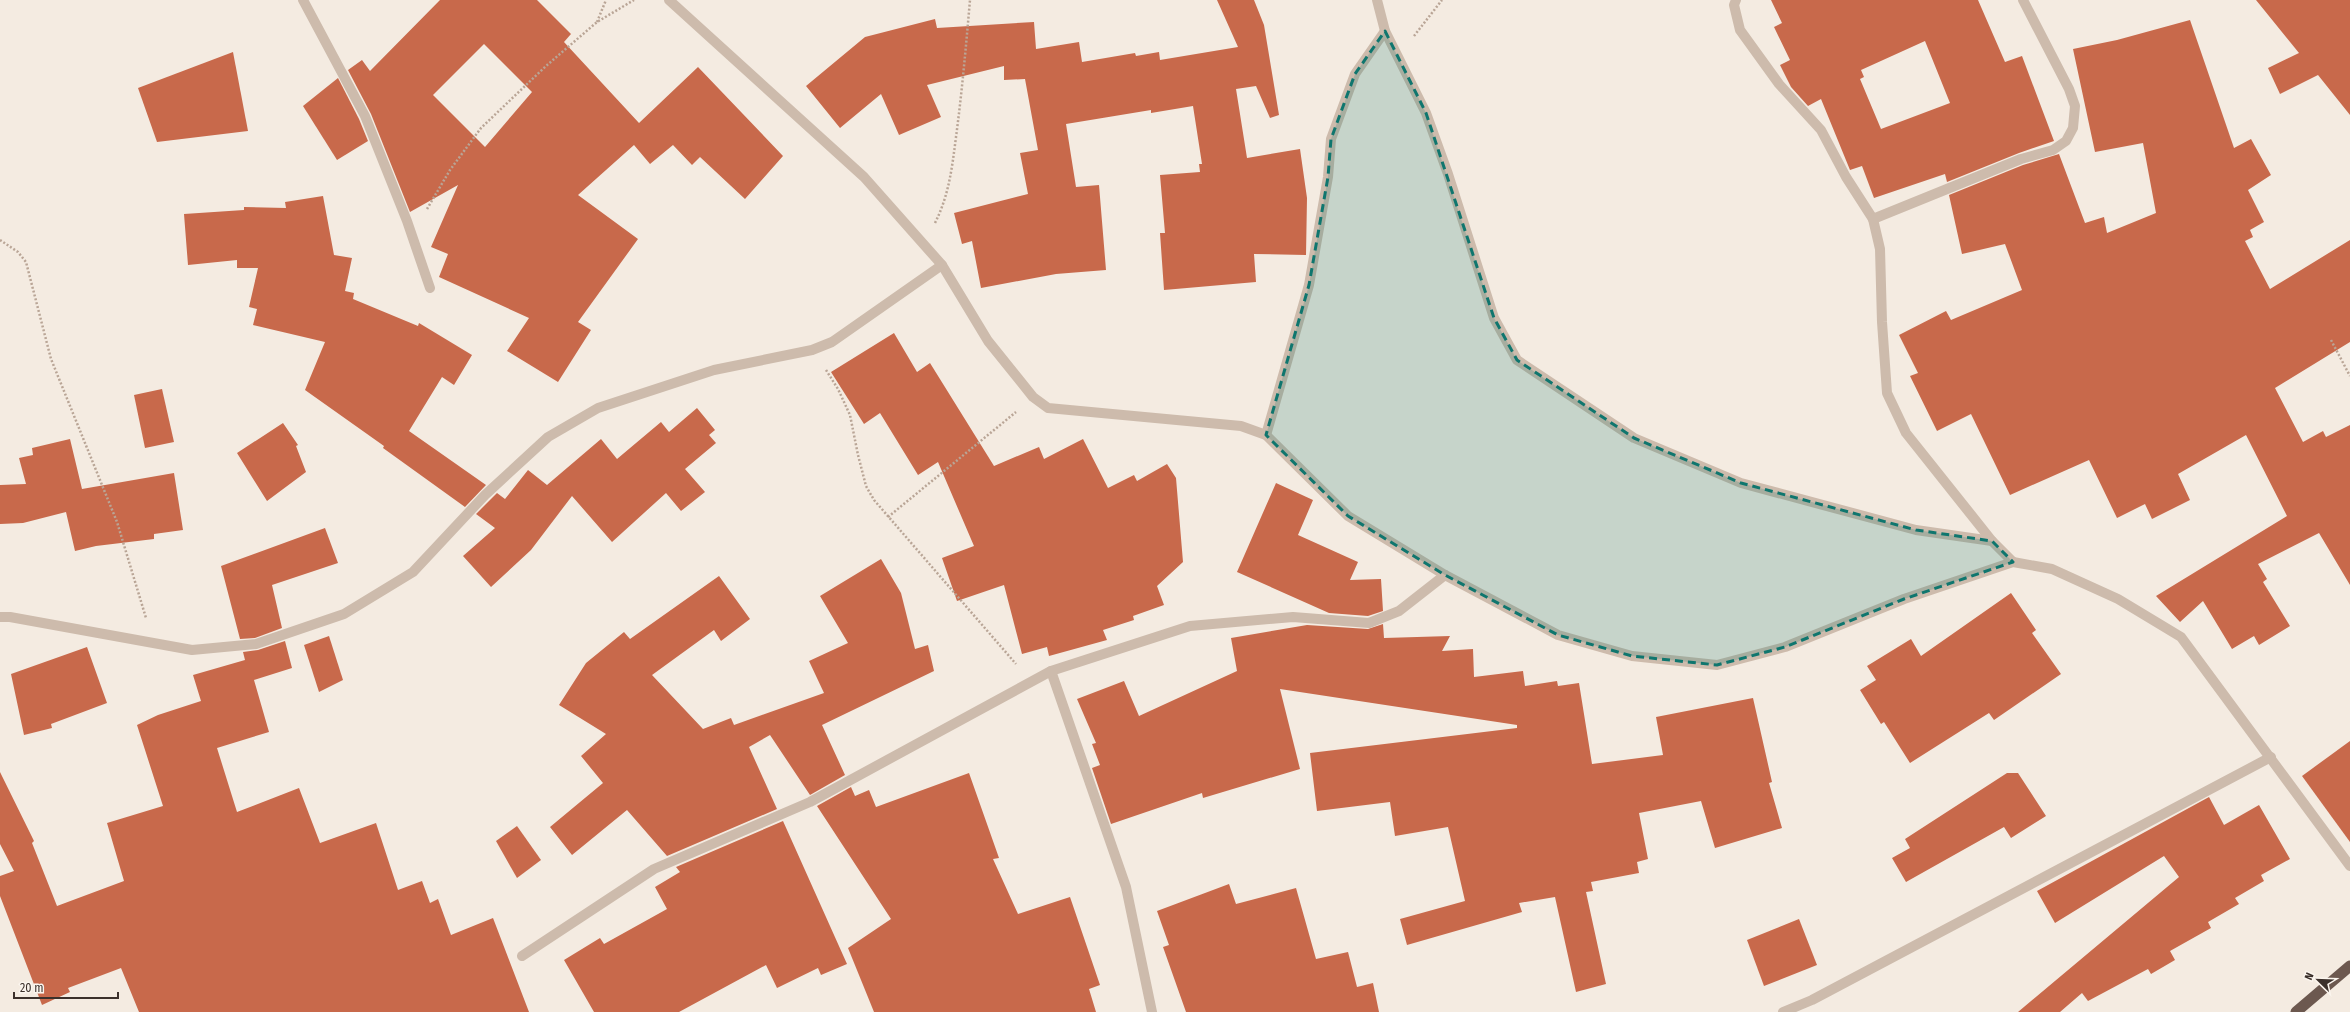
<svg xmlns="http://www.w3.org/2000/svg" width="2350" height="1012" viewBox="0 0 2350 1012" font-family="'Fira Sans Condensed',sans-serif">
<rect width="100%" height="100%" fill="#f4ebe1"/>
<g fill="#c8694b" fill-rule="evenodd">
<path d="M440 0H537L571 34 564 42 639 123 698 67 783 156 745 199 700 157 692 165 673 145 650 164 634 145 578 195 638 239 578 322 591 330 558 382 507 351 529 318 439 277 448 254 431 247 458 185 410 212 371 114 348 70 362 60 370 71ZM484 44 532 92 485 147 433 95Z"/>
<path d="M1217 0H1254L1264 25 1279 115 1270 118 1256 86 1236 89 1247 158 1300 149 1307 198 1306 255 1254 254 1256 282 1164 290 1160 233H1165L1160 175 1200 172 1199 164H1202L1193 106 1151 113V110L1066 124 1076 187 1099 185 1106 270 1056 274 981 288 972 241 962 244 954 213 1028 194 1020 153 1038 150 1025 79 1004 80V66L927 85 941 117 899 135 881 94 840 128 806 86 865 37 935 19 937 28 1034 22 1036 49 1079 42 1082 62 1135 53 1136 56 1159 52 1160 60 1238 47Z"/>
<path d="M1771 0H1978L2005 62 2022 56 2054 141 2019 153 1947 182 1945 174 1874 198 1862 166 1850 170 1821 99 1808 106 1791 87 1780 65 1790 60 1774 27 1782 23ZM1925 41 1950 103 1881 129 1860 79 1864 77 1861 70Z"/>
<path d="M2256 0H2350V115L2318 75 2280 94 2268 68 2299 53Z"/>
<path d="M2190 20 2234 148 2251 139 2271 175 2248 190 2264 222 2250 230 2253 237 2245 241 2270 289 2350 240V342L2275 388 2303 442 2323 431 2326 437 2350 425V585L2319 533 2258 564 2267 579 2263 582 2290 626 2259 645 2254 636 2232 649 2203 601 2180 622 2156 596 2287 516 2246 435 2178 474 2190 500 2152 519 2145 504 2117 518 2089 460 2010 495 1971 414 1937 431 1910 376 1918 373 1899 335 1946 311 1951 320 2022 290 2005 244 1962 254 1949 195 2023 165 2059 154 2085 223 2104 217 2107 233 2156 213 2143 143 2095 152 2073 49 2117 40Z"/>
<path d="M233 52 248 131 157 142 138 88Z"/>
<path d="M338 78 359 119 368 141 337 160 303 106Z"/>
<path d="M323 196 334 255 352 258 345 291 354 293 353 299 418 326 419 323 472 355 454 385 442 377 409 431 486 485 465 507 383 448 384 446 305 390 325 342 253 325 257 309 249 307 258 268H237V260L188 265 184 214 244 210V207L286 208 285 202Z"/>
<path d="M894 333 917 372 930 363 994 466 1039 447 1044 459 1083 439 1108 488 1134 475 1137 481 1167 464 1176 478 1183 562 1157 586 1164 605 1133 616 1134 620 1103 630 1107 640 1049 656 1047 647 1022 654 1004 585 957 601 942 558 974 546 938 462 918 475 880 413 864 424 831 372Z"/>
<path d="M162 389 174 442 145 448 134 395Z"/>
<path d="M697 408 715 430 709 435 716 443 685 469 705 492 681 511 666 493 612 542 572 496 531 550 491 587 463 556 495 528 476 514 497 493 505 499 528 470 547 485 601 439 617 459 661 422 669 432Z"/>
<path d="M283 423 298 445 296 446 306 472 267 501 237 453Z"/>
<path d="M70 439 82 489 174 473 183 530 154 534V539L96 546 75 551 66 512 23 523 0 524V485L26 484 19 458 33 455 32 448Z"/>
<path d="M1276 483 1313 500 1298 535 1358 562 1350 580 1381 579 1383 611 1368 616 1329 613 1237 572Z"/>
<path d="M325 528 338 563 272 585 282 628 255 638 240 639 221 566Z"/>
<path d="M881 559 901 593 915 649 928 645 934 671 822 725 845 775 810 795 770 735 749 747 777 809 667 856 627 810 572 855 550 827 603 783 581 756 606 734 559 705 586 663 624 632 630 639 719 576 750 619 721 641 714 630 652 675 703 729 731 718 734 725 824 693 809 661 848 643 820 596Z"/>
<path d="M2011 593 2036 630 2032 633 2061 674 1994 720 1989 713 1910 763 1884 722 1881 724 1860 690 1876 680 1867 666 1911 639 1921 656Z"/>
<path d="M1383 624 1384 638 1450 636 1442 651 1473 649 1474 677 1523 671 1525 686 1557 681 1558 686 1579 683 1592 764 1663 755 1656 717 1753 698 1772 782 1769 783 1782 828 1715 848 1701 801 1639 813 1648 859 1637 862 1639 873 1591 882 1593 891 1586 892 1606 984 1576 992 1555 897 1519 903 1522 912 1407 945 1400 919 1465 901 1448 827 1395 836 1390 802 1317 811 1310 753 1517 728V725L1280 689 1300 769 1203 798 1202 793 1111 824 1092 768 1100 765 1092 744 1096 743 1077 699 1124 681 1139 716 1237 671 1231 638 1307 625 1368 629Z"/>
<path d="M329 636 343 680 319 692 304 645Z"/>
<path d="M285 641 292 668 254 680 269 732 217 748 237 812 299 788 320 843 376 823 398 890 422 881 430 903 438 899 451 935 493 918 529 1012H139L121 968 68 988 70 992 42 1005 0 896V876L14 871 0 844V772L34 841 32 843 57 906 124 881 107 823 163 806 137 725 158 715 201 701 193 675 245 660 243 652 258 650Z"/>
<path d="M87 647 107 703 51 724 52 728 24 735 11 674Z"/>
<path d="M2350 741V842L2302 776Z"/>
<path d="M969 773 999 858 993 859 1018 914 1070 897 1100 985 1089 989 1096 1012H874L848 948 891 919 817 806 851 787 855 796 869 790 876 807Z"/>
<path d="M2007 773H2018L2046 816 2011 838 2004 827 1906 882 1892 858 1910 848 1905 839Z"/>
<path d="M2209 797 2224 825 2259 805 2290 859 2261 875 2264 881 2235 898 2239 904 2208 922 2211 928 2170 951 2175 960 2151 974 2148 969 2088 1001 2082 993 2060 1012H2018L2179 877 2164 856 2055 923 2037 891Z"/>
<path d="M783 821 847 964 821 975 818 968 777 988 766 965 679 1012H594L564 960 600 938 604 944 667 909 655 887 680 872 676 867Z"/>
<path d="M517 826 541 860 517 878 496 841Z"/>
<path d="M1229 884 1236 904 1296 888 1316 959 1348 952 1357 987 1373 983 1379 1012H1186L1163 947 1169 945 1157 911Z"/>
<path d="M1799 919 1817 965 1764 986 1747 940Z"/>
</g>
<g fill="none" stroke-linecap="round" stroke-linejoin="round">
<g stroke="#b9a596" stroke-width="2.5" stroke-dasharray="2 2" stroke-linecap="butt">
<path d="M597 22 606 0"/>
<path d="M1414 36 1442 0"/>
<path d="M427 209 450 170 481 128 546 66 597 22 634 0"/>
<path d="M935 223C949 195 952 168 956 137 962 92 966 46 970 0"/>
<path d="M0 240 18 252 26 262 51 359 117 522 146 618"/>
<path d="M2331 340 2350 376"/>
<path d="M826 370 838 389 850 415 858 455 866 486 874 500 1016 664"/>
<path d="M888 517 1016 412"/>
</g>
<g stroke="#cdbbac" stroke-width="10">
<path d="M303 0 365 116 407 221 430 288"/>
<path d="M669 0 864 177 942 265 988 341 1033 397 1048 408 1241 426 1266 435 1348 516 1445 575 1558 635 1632 656 1717 665 1785 647 1904 599 2013 562 2052 569 2118 599 2181 637 2350 866"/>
<path d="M1377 0 1385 31 1426 113 1448 174 1494 318 1517 360 1634 438 1741 483 1916 530 1992 541"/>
<path d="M1736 0 1734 5 1740 30 1779 84 1821 130 1846 177 1873 219 1880 249 1882 322 1887 393 1906 433 1992 541 2013 562"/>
<path d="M1873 219 2021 159 2053 150 2066 141 2073 128 2075 106 2069 89 2023 0"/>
<path d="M1266 435 1309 285 1328 177 1331 139 1355 74 1385 31"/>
<path d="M0 617H10L192 650 256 644 344 614 413 572 485 495 548 437 598 408 714 370 812 350 832 342 942 265"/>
<path d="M1051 671 1126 887 1152 1012"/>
<path d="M522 956 654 869 810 802 1051 671 1190 626 1293 617 1369 623 1399 611 1445 575"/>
<path d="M1783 1012 1812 1000 2271 757"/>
</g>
<path stroke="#6c584f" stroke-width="11" d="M2296 1012 2350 966"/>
</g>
<path fill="#0f766e" fill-opacity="0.2" stroke="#0f766e" stroke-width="3" stroke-dasharray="8 5" stroke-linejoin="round" d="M1385 31 1426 113 1494 318 1517 360 1634 438 1741 483 1916 530 1992 541 2013 562 1904 599 1785 647 1717 665 1632 656 1558 635 1445 575 1348 516 1266 435 1309 285 1328 177 1331 139 1355 74Z"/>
<g transform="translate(2318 980) rotate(293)" stroke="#fbf5ee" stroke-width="3" paint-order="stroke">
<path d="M0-3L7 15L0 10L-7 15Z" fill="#3b302b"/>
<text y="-6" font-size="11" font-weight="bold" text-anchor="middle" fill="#3b302b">N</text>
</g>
<path d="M14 992v6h104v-6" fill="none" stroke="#3b302b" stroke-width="2"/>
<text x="20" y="992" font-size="12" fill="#3b302b" stroke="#fbf5ee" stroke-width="3" paint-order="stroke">20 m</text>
</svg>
